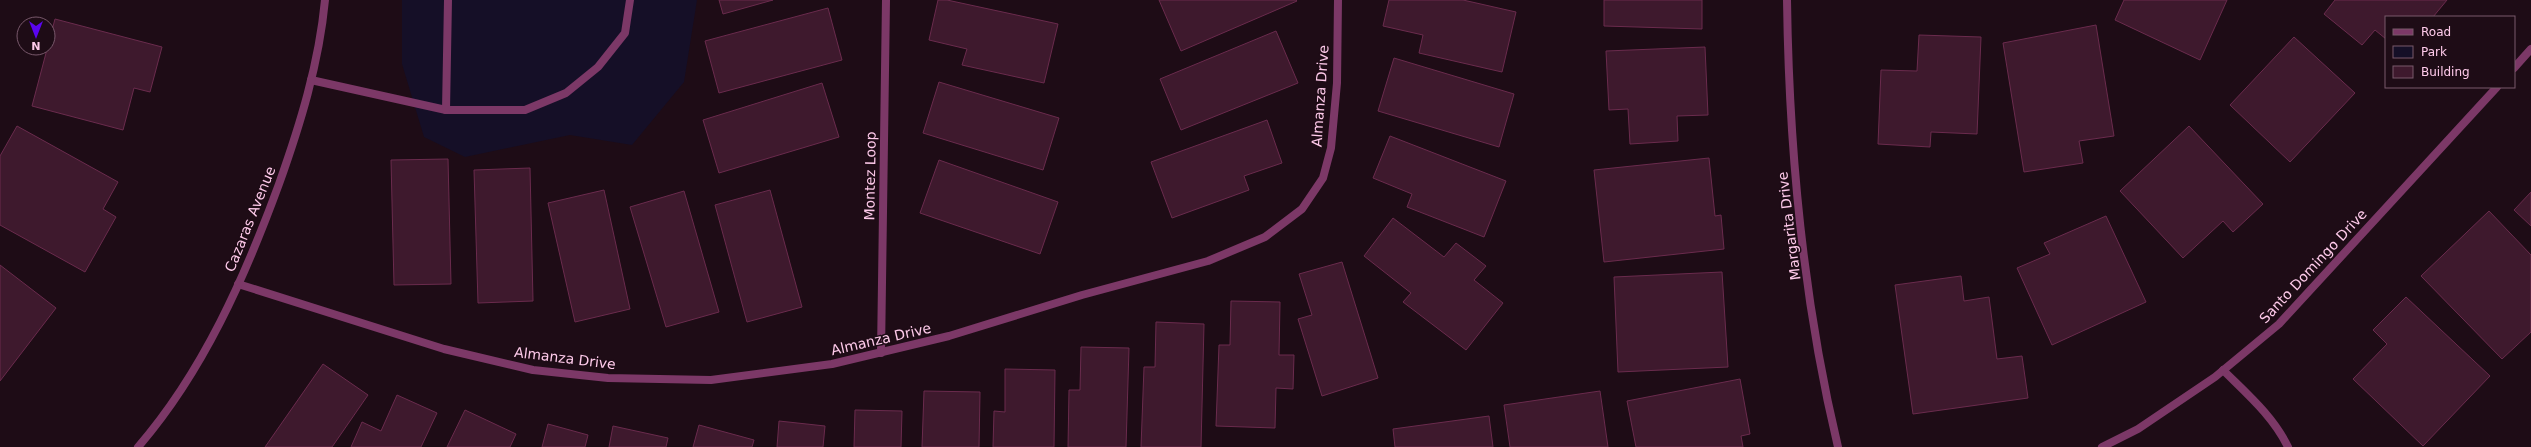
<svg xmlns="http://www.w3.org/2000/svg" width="2531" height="447" viewBox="0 0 2531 447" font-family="'DejaVu Sans',sans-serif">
<rect width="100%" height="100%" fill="#1e0c16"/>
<path fill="#150f27" d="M402 0H697L684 82 632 145 570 135 465 157 424 137 402 64Z"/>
<g fill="#3e192d" stroke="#6a2b4d">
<path d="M719 0H773L723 14Z"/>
<path d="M938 0H947L1058 24 1044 83 962 65 967 49 929 40Z"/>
<path d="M1159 0H1296L1297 1 1181 51Z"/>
<path d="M1389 0H1463L1516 12 1502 72 1419 53 1423 35 1383 26Z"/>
<path d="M1604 0H1702V29L1604 26Z"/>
<path d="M2124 0H2227L2200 60 2115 20Z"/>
<path d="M2335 0H2447L2433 17H2386V39L2375 30 2362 45 2324 14Z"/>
<path d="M828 8 842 60 719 93 705 41Z"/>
<path d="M55 19 162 47 150 92 134 88 123 130 32 106Z"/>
<path d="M2096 25 2114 136 2079 141 2083 163 2024 172 2003 43Z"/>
<path d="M1276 31 1298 83 1181 130 1160 79Z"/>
<path d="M1919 35 1981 37 1977 134 1931 132 1930 147 1878 144 1881 70 1917 71Z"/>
<path d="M2294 37 2355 93 2290 162 2230 105Z"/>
<path d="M1705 47 1708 115 1677 116 1678 141 1630 144 1628 109 1609 110 1606 51Z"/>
<path d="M1394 58 1514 94 1499 147 1378 111Z"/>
<path d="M939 82 1059 118 1043 170 923 133Z"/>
<path d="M822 83 839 137 719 173 703 120Z"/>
<path d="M1267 120 1282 163 1244 176 1249 190 1172 218 1151 162Z"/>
<path d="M17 126 118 182 103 209 116 217 85 272 0 225V156Z"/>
<path d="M2189 126 2263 204 2233 232 2223 221 2183 258 2120 191Z"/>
<path d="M1390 136 1506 181 1484 237 1407 207 1412 194 1373 178Z"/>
<path d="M1709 158 1715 216 1721 215 1724 249 1604 262 1594 170Z"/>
<path d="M448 159 451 284 394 285 391 160Z"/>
<path d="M939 160 1058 202 1040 254 920 213Z"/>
<path d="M530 168 533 301 478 303 474 170Z"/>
<path d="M604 190 630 309 575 322 548 203Z"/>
<path d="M770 190 802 307 747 322 715 205Z"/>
<path d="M684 191 719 312 666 327 630 207Z"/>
<path d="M2531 192V226L2514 210Z"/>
<path d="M2489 211 2531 255V332L2502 359 2421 276Z"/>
<path d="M2106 216 2146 302 2052 345 2017 268 2050 254 2044 243Z"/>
<path d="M1393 218 1444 257 1456 243 1486 266 1474 280 1503 303 1466 350 1403 302 1411 293 1364 256Z"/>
<path d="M1342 262 1378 378 1322 396 1298 319 1312 315 1299 274Z"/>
<path d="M0 265 56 308 0 381Z"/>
<path d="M1722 272 1728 367 1618 372 1614 277Z"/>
<path d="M1961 276 1964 301 1989 297 1997 359 2022 356 2028 398 1913 414 1895 285Z"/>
<path d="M2406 297 2490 376 2423 446 2353 379 2387 344 2373 330Z"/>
<path d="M1231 301 1280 302 1279 355H1294L1293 389 1276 388 1275 428 1216 426 1219 345H1230Z"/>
<path d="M1156 322 1204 324 1201 447H1141L1144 367H1155Z"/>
<path d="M1081 347 1129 348 1126 447H1068L1069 390H1080Z"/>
<path d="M323 364 368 395 332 447H265Z"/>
<path d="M1005 369 1055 370 1054 447H993L994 411 1005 412Z"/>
<path d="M1740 379 1750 434 1741 436 1743 447H1636L1627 401Z"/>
<path d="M924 391 980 392 979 447H922Z"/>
<path d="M1600 391 1608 447H1510L1504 405Z"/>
<path d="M397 395 437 413 421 447H351L362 422 381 431Z"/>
<path d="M465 410 516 434 510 447H447Z"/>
<path d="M855 410 902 411 901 447H854Z"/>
<path d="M1489 416 1493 447H1395L1393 429Z"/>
<path d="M779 421 825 426 823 447H777Z"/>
<path d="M548 424 588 435 585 447H542Z"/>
<path d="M699 425 754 440 752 447H693Z"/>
<path d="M613 426 668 438 666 447H609Z"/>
</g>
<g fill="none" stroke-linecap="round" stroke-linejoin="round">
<g stroke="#7c3867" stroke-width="8">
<path d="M311 80 446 110H525L566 93 598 67 625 33 630 0"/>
<path d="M446 110 448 0"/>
</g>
<g stroke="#7c3867" stroke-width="8">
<path d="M1787 0C1789 149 1803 301 1838 447"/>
<path d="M2514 68 2531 49"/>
<path d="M238 284 444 349 533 370 608 378 711 380 832 364 949 336 1082 295 1208 261 1265 237 1302 209 1323 178 1331 148 1337 83 1338 0"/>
<path d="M881 353 886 0"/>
<path d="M2223 370C2247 394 2273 416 2288 447"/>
<path d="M2102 447 2138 429 2215 377 2279 324 2497 87"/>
</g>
<path stroke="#7c3867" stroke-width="8" d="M138 447C203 372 245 277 279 184 300 125 319 64 325 0"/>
</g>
<g text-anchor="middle" stroke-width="3" stroke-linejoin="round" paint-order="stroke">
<g font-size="14" fill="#fecaea" stroke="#1e0c16">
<text transform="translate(1320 96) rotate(-86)" y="5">Almanza Drive</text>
<text transform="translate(870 176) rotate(-89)" y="5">Montez Loop</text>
<text transform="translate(250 219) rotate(-68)" y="5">Cazaras Avenue</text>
<text transform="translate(1789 226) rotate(-97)" y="5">Margarita Drive</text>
<text transform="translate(2313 266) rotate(-47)" y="5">Santo Domingo Drive</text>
<text transform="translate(881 339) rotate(-13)" y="5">Almanza Drive</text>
<text transform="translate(565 358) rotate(7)" y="5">Almanza Drive</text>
</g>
</g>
<rect x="2385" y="16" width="130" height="72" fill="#1e0c16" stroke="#78586b"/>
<rect x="2393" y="29" width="20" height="6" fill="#7c3867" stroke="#78586b"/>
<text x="2421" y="36" font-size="12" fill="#fecaea">Road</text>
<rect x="2393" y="46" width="20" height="12" fill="#150f27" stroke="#78586b"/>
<text x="2421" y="56" font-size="12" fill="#fecaea">Park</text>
<rect x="2393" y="66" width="20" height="12" fill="#3e192d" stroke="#78586b"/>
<text x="2421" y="76" font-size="12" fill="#fecaea">Building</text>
<g transform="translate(36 36) rotate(180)"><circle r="19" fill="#1e0c16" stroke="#78586b"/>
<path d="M0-3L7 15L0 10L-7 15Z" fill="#5a05ef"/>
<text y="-6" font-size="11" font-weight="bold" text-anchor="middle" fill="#fecaea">N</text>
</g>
</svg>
